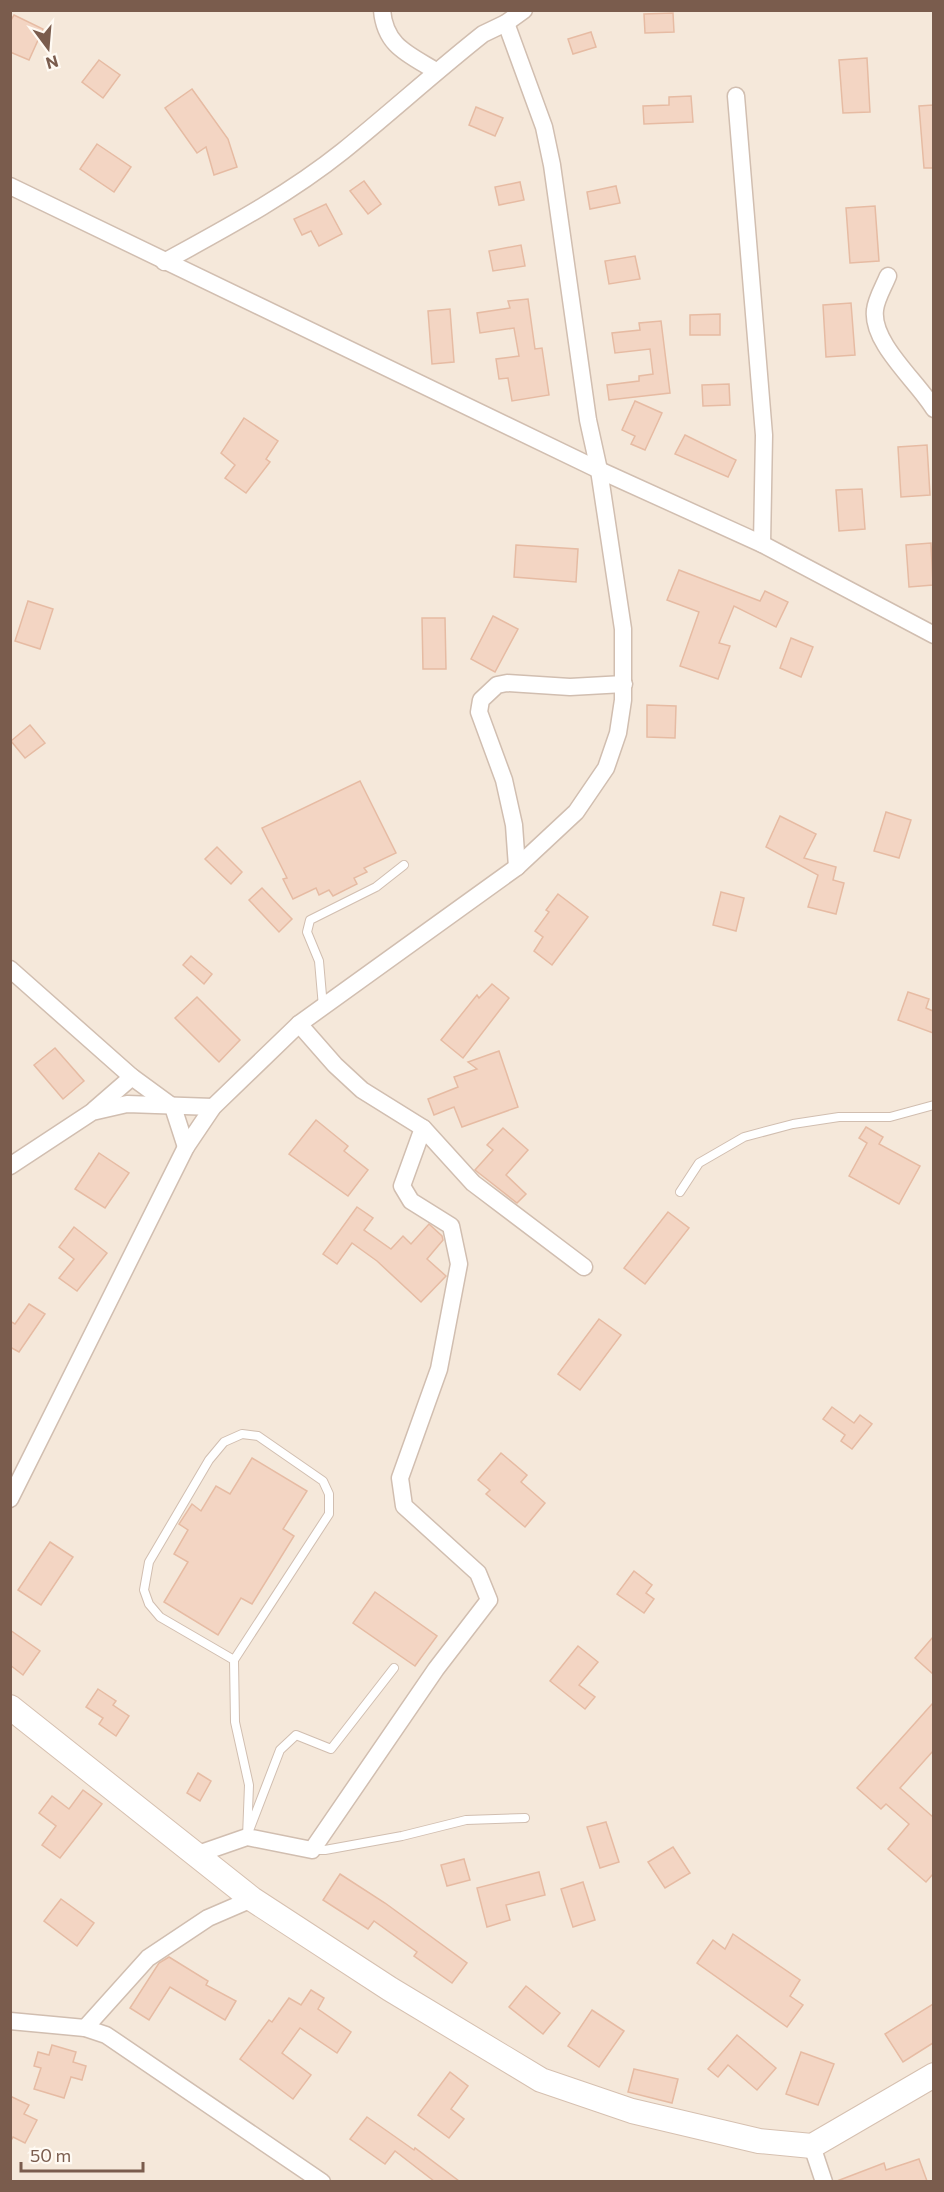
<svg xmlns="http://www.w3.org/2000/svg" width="944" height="2192" viewBox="0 0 944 2192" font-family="Commissioner,sans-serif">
<rect width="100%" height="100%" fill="#fdf6ec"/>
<rect fill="#f5e8da" x="11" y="11" width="922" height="2170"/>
<g fill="#f3d5c3" stroke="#e6bba3" stroke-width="1.5">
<path d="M673 13 674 32 645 33 644 14Z"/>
<path d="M14 15 43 29 29 60 10 52V22Z"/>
<path d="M591 32 596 47 573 54 568 39Z"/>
<path d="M867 58 870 112 843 113 839 60Z"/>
<path d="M99 60 120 75 103 98 82 82Z"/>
<path d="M192 89 228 139 237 167 214 175 206 147 197 153 165 108Z"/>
<path d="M691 96 693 122 644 124 643 106 669 105V97Z"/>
<path d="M933 105V168H924L919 106Z"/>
<path d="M476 107 503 118 495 136 469 125Z"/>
<path d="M97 144 131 167 114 192 80 169Z"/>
<path d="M364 181 381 204 368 214 350 191Z"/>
<path d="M520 182 524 200 499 205 495 187Z"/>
<path d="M616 186 620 203 590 209 587 192Z"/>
<path d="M326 204 342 234 319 246 311 231 302 235 294 219Z"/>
<path d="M875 206 879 261 850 263 846 208Z"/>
<path d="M521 245 525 266 493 271 489 251Z"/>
<path d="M635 256 640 279 609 284 605 261Z"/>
<path d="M528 299 535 349 542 348 549 395 512 401 508 378 499 379 496 359 519 356 514 328 480 333 477 313 510 308 508 301Z"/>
<path d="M851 303 855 355 826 357 823 305Z"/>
<path d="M450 309 454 362 432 364 428 311Z"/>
<path d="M720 314V335H690V315Z"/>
<path d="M661 321 670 393 609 400 607 385 639 381V376L653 374 650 349 615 353 612 333 640 330 639 323Z"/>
<path d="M729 384 730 405 703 406 702 385Z"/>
<path d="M635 401 662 413 645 450 631 444 635 436 622 430Z"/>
<path d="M244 418 278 441 266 459 270 462 246 493 225 478 235 465 221 453Z"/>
<path d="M685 435 736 460 728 477 675 454Z"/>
<path d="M927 445 930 495 901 497 898 447Z"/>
<path d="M862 489 865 529 839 531 836 490Z"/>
<path d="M931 543 933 585 909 587 906 545Z"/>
<path d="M516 545 578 549 576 582 514 577Z"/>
<path d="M679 570 760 601 765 591 788 602 776 627 734 606 719 643 730 646 718 679 680 666 699 612 667 600Z"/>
<path d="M28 601 53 609 40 649 15 641Z"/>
<path d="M493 616 518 629 495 672 471 659Z"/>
<path d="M422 618H445L446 669H423Z"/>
<path d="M791 638 813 647 801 677 780 668Z"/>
<path d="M647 705 676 706 675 738 647 737Z"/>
<path d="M30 725 45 743 25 758 11 741Z"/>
<path d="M360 781 396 853 364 868 367 872 354 878 357 884 333 896 329 890 319 895 316 888 293 899 283 879 287 878 262 828Z"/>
<path d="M886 812 911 820 899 858 874 851Z"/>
<path d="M780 816 816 834 804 858 836 867 833 880 844 883 836 914 808 907 818 875 766 847Z"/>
<path d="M217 847 242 872 231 884 205 859Z"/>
<path d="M262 888 292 919 279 932 249 900Z"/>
<path d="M721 892 744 898 736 931 713 925Z"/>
<path d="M558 894 588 917 552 965 534 951 543 937 535 931 549 912 546 910Z"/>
<path d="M191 956 212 974 204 984 183 965Z"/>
<path d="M492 984 509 998 463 1058 441 1040 477 995 479 998Z"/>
<path d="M908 992 929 999 926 1008 933 1011V1033L898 1020Z"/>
<path d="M197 997 240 1040 219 1062 175 1018Z"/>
<path d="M55 1048 84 1081 63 1099 34 1065Z"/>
<path d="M499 1051 518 1107 462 1127 454 1107 434 1115 428 1099 458 1087 454 1077 477 1069 468 1062Z"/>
<path d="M316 1120 348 1146 344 1151 368 1170 348 1196 289 1154Z"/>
<path d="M866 1127 883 1137 879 1144 920 1166 899 1204 849 1176 867 1143 859 1138Z"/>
<path d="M503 1128 528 1150 506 1175 526 1194 517 1203 475 1170 493 1150 487 1145Z"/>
<path d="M99 1153 129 1173 105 1208 75 1189Z"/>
<path d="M357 1207 373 1218 364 1230 391 1249 403 1236 411 1244 429 1224 442 1236 443 1240 427 1259 446 1276 421 1302 377 1261 352 1243 337 1264 323 1254Z"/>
<path d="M668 1212 689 1228 645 1284 624 1268Z"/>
<path d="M74 1227 107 1253 77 1291 59 1278 74 1259 59 1247Z"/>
<path d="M29 1304 45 1314 19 1352 10 1347V1321L15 1324Z"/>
<path d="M599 1319 621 1335 580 1390 558 1374Z"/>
<path d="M832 1407 854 1423 860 1415 872 1424 852 1449 841 1441 845 1435 823 1419Z"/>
<path d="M501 1453 527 1475 521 1482 545 1503 525 1527 486 1494 490 1490 478 1480Z"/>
<path d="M252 1458 307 1491 283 1529 294 1536 252 1604 241 1598 218 1635 164 1602 188 1562 174 1554 188 1530 179 1524 192 1504 201 1511 216 1486 230 1494Z"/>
<path d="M50 1542 73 1557 41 1605 18 1590Z"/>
<path d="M634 1571 652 1585 646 1593 654 1599 644 1613 617 1594Z"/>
<path d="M375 1592 437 1636 415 1666 353 1623Z"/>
<path d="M10 1630 40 1651 23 1675 10 1665Z"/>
<path d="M933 1637V1674L915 1658Z"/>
<path d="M578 1646 598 1662 579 1685 595 1697 585 1709 550 1681Z"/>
<path d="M98 1689 116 1701 113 1705 129 1716 116 1736 99 1724 103 1718 86 1707Z"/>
<path d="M933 1703V1751L900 1788 933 1817V1874L926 1882 888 1849 909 1824 886 1804 881 1809 857 1788Z"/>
<path d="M198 1773 211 1781 200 1801 187 1793Z"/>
<path d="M83 1790 102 1804 60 1858 42 1845 56 1826 39 1813 52 1796 69 1809Z"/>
<path d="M606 1822 619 1862 600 1868 587 1827Z"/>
<path d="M673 1847 690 1873 665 1888 648 1862Z"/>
<path d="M464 1859 470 1880 447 1886 441 1865Z"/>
<path d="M539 1872 545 1895 506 1905 510 1920 487 1927 477 1888Z"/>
<path d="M340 1874 385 1903 467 1963 452 1983 414 1956 417 1952 374 1921 368 1929 323 1900Z"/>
<path d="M583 1882 595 1920 573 1927 561 1889Z"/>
<path d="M61 1899 94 1923 77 1946 44 1921Z"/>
<path d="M733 1934 800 1980 790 1996 803 2005 787 2027 697 1963 713 1940 725 1949Z"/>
<path d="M169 1957 208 1981 206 1985 236 2001 225 2020 170 1987 149 2020 130 2008 159 1963Z"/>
<path d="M526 1986 560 2013 543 2034 509 2007Z"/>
<path d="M311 1990 324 1998 318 2009 351 2032 337 2053 300 2028 282 2053 311 2075 293 2099 240 2059 269 2020 272 2022 289 1998 301 2005Z"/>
<path d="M933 2004V2043L903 2062 885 2034Z"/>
<path d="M592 2010 624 2031 599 2067 568 2046Z"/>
<path d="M737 2035 776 2068 757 2090 728 2065 718 2077 708 2069Z"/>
<path d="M52 2045 76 2052 73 2062 86 2066 82 2080 71 2077 64 2098 34 2089 41 2068 34 2066 38 2052 49 2055Z"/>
<path d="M801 2052 834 2064 818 2105 786 2094Z"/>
<path d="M634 2069 678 2079 672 2103 628 2092Z"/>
<path d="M450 2072 468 2086 451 2109 464 2119 449 2138 418 2115Z"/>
<path d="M10 2096 29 2105 24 2114 37 2120 25 2143 13 2137 10 2142Z"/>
<path d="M367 2117 414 2150 415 2148 459 2181H434L395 2151 385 2164 350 2139Z"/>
<path d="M919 2159 927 2181H837L884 2163 886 2170Z"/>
</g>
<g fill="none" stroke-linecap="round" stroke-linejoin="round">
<g stroke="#d1beb0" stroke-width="10">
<g id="lane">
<path d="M323 1007 319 961 307 932 310 920 376 887 404 865"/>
<path d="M680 1192 699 1163 744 1137 793 1124 839 1117H890L934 1105"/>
<path d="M234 1660 160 1617 149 1604 144 1590 149 1562 209 1460 224 1442 242 1434 258 1436 323 1481 329 1494V1514L234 1660 235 1722 249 1785 247 1837"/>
<path d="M250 1828 280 1750 296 1735 331 1749 394 1668"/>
<path d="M312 1850H325L402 1836 466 1820 525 1818"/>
</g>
</g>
<g stroke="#d1beb0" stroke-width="19">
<g id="street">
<path d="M382 10C385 46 408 54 436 71"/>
<path d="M736 96 764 435 762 544"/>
<path d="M10 186 599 470 762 544 934 635"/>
<path d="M164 262C226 228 288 195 343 151 390 113 435 72 483 34L506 23 524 10"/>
<path d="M888 276C884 286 876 299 875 310 871 343 918 382 934 409"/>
<path d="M517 867 514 825 504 780 479 712 481 700 497 685 507 683 570 687 624 684"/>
<path d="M10 969 132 1077 173 1107 186 1147"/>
<path d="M299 1024 335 1065 362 1090 423 1128 473 1183 584 1267"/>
<path d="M94 1110 132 1077"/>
<path d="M10 1166 92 1112 127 1104 213 1107"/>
<path d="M10 1499 186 1147 213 1107 299 1024 517 867 576 812 606 768 618 733 623 700V629L599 470 588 420 552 165 544 127 506 23"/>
<path d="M198 1854 247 1837 312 1850 436 1669 489 1600 478 1573 404 1506 400 1478 439 1369 459 1264 451 1226 411 1201 402 1186 423 1128"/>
<path d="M10 2021 85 2028 106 2035 322 2182"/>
<path d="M85 2028 148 1958 208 1918 252 1899"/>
<path d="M812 2146 824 2182"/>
</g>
</g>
<g stroke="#d6c0b0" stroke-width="26">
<path id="secondary" d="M10 1707 252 1899 390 1989 541 2080 632 2111 759 2141 812 2146 934 2075"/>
</g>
<use href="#lane" stroke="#fff" stroke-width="8"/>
<use href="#street" stroke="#fff" stroke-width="16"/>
<use href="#secondary" stroke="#fff" stroke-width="24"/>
</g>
<rect width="944" height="2192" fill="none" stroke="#7a5c4d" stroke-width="24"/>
<g transform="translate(48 48) rotate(164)" stroke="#fffaf3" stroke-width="4.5" paint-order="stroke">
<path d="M0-4.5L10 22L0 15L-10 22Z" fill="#7a5c4d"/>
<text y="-9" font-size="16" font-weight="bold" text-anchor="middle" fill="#7a5c4d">N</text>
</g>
<path d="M21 2162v9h122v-9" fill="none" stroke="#7a5c4d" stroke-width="3"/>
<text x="30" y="2162" font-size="18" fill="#7a5c4d" stroke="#fffaf3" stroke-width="4.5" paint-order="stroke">50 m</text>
</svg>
